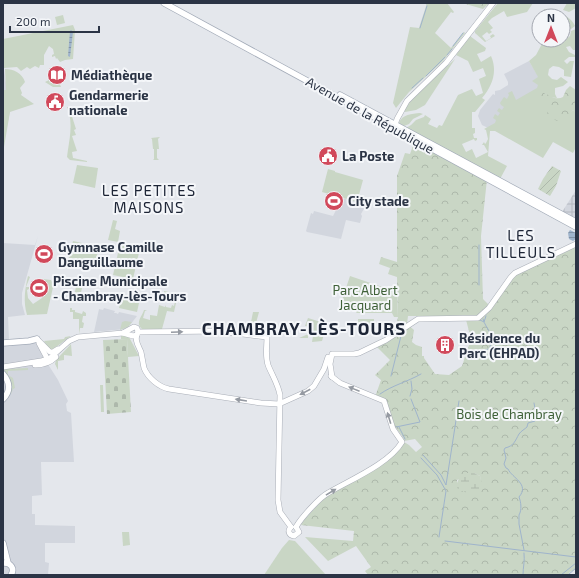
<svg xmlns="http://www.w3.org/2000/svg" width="579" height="578" viewBox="0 0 579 578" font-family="'Exo 2',sans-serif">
<defs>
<pattern id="industrial-grid" width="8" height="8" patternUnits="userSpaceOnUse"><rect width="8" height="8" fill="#d2d6de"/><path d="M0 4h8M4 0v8" fill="none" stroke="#b4b8c0"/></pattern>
<pattern id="forest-crowns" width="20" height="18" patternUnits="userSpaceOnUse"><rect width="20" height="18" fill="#c9d6c5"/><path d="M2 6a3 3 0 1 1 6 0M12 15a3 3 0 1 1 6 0" fill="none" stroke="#adb8ab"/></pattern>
<pattern id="wetland-marsh" width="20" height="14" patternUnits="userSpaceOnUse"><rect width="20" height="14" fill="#c9d6c5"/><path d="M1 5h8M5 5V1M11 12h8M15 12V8" fill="none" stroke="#adb8ab"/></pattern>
<pattern id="cemetery-stones" width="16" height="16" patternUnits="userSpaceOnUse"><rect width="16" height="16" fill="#c9d6c5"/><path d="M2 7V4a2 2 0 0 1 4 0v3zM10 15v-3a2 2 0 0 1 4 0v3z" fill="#adb8ab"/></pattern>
<pattern id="garden-furrows" width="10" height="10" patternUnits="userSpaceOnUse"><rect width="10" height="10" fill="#c9d6c5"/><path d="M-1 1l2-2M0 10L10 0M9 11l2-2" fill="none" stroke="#adb8ab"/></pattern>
<pattern id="water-rules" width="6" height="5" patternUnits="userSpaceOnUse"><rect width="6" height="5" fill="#9fb4cc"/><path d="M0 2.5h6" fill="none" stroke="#8293a7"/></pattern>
</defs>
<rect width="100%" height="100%" fill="#e4e7ec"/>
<g fill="#d2d6de">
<path d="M529 61 545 88 495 128H488L482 125 478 116 480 110 493 94 495 95V91L500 90 508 85V82L504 74Z"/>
<path d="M3 62 10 111 3 148Z"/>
<path d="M342 198 366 205 361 214 362 216 360 223 346 220 341 239 307 232 306 231 311 213 313 214 314 211 333 216Z"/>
<path d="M38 236 22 293V304L25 315 8 317 9 340 37 341 42 355 58 380 68 401 66 404 67 411 71 413 74 462H41L42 495 32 496V514H35V525L75 526V543H45V562L49 563 48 575H3V243L35 245Z"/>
<path d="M104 308 115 311 114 313H116L118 314 119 312 137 316 130 325 125 329 94 332 99 309 103 310Z"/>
</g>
<path fill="url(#industrial-grid)" d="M576 190V219L562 212Z"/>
<g fill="#c9d6c5">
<path d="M427 3H447L454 12 453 13 451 12 435 33 451 48 464 32 465 33 443 61 409 92 396 108 393 103 410 27 419 28Z"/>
<path d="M498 3H533L527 12 507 17 504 11 492 18 488 22 493 28 490 30 492 32 489 34 487 32 482 36 486 41 491 38 490 36 493 34 495 36 485 42 475 33V31Z"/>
<path d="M567 3H576V8L569 12 563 10Z"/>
<path d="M544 9C554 11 571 15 575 26L571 29 565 25 563 27V16H541Z"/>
<path d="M63 15 65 23 57 25 55 17Z"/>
<path d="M73 25 75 30 73 59 65 60 60 62 57 58 56 59 55 56 52 57V55L54 54 53 49 49 46 44 55V65H40L39 68 35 66 30 69 27 67 21 71 17 67 4 68 3 39Z"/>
<path d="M576 29V50H573L570 46 566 47 569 52 575 55V57H569L564 61 567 64 570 61H574L571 77 564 76V70L559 67 553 66 549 69 548 75 552 79 557 80 561 77 568 82 563 86 555 88V94L557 98 548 97 545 93 549 108 569 114 573 110 576 112V147L573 153 553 142 543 158 495 131H490L488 156 507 166 500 179 406 128 411 125 416 120 424 117 425 115 431 119 428 124 437 128 439 125 442 126 458 95 472 89 476 96 483 93 479 79 486 76 483 68 473 72 468 61 456 55 470 36 486 48 485 51 477 54 481 62 491 56C498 72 492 86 482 98L485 100 475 112H472V128H475V133L473 134 474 138H477V140L475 141 474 139 462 144 466 152 472 149 476 158 488 152 484 145H482L484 142 485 144 486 143 488 139 486 130 484 129 495 123 496 120 493 118 495 114 498 116 500 113 497 111 499 108 502 110 504 107 501 105 500 103 504 97 507 99 509 95 508 93 512 91 516 100 537 88 538 85 532 81 538 77 529 61 536 55 544 40H565L570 36 571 31Z"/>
<path d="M455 59 425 105 416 110 405 112 404 110 414 97Z"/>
<path d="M5 69C14 69 22 73 25 82L20 88 22 93 21 95 34 104 10 112 4 147H3V90H6Z"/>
<path d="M49 80 50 83 56 80 55 82H59L61 87H53L45 82Z"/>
<path d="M67 107H69L76 129 74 130 76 135 72 136 77 151 72 152 73 158 87 161V162L70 160 67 157C69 140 74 124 67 107Z"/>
<path d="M420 113 423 114 413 119 409 124 404 126 399 123C402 114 412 114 420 113Z"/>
<path d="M160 137 158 139 159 149H157V158L159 160H153L154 159V149H153L152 139 151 138Z"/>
<path d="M77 165 98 168 95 188 73 183Z"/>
<path d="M328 169 335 171V172L363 180 357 202 322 192Z"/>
<path d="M113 220 117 221 115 229 120 231 118 242 108 240Z"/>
<path d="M73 241 91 245 90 248 98 250 95 267 74 263 75 259 69 258Z"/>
<path d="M120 244 140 248 133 279 113 275Z"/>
<path d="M28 276 30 277 26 287H29V289L27 290 28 298 33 304 42 298V296H45L43 279 51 280 52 282 54 283 47 314 27 315C23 301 25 289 28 276Z"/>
<path d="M350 276 397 292 398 317H394L392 313H357L352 309V306L341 303Z"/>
<path d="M76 287 82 288 79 301 73 300Z"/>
<path d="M164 291 178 294 174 312 167 311 162 329H142C135 322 142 317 144 310H147L145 311 143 318 150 320V315L157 316 159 305 165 307 166 305V307L171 308 172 305 174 306 176 297H174V294L166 293 165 295 164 294Z"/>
<path d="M121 299 139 303 137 312 119 308Z"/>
<path d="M70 308H72V310H75V312L82 314 83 311 86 313V316H83L82 322 84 323 83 328H80L79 334V319H73V312H70Z"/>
<path d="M253 312H259L256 323 251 322Z"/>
<path d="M308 318 324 323 325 321H328L322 341 312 342 313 336H308V338H299L313 332 309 326H305Z"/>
<path d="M358 319H374V325L358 324Z"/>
<path d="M125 321 132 322 128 327 120 330 122 322Z"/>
<path d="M123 335 129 337 139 356 128 357 127 339H121V336Z"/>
<path d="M71 336 52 350 49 349 44 341 64 339 65 337Z"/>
<path d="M71 344 72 356 64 355V360L58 361V370L55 364 56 360Z"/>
<path d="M28 368V370L8 371V375L13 378 15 388 13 389 11 394 9 393 3 369Z"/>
<path d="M100 385H103L104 412H101Z"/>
<path d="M122 532H129L130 545 123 546Z"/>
<path d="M289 540 295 541 326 575H264L282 548Z"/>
</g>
<g fill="url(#forest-crowns)" fill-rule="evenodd">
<path d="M462 3H489L483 9Z"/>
<path d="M570 86 576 90V112L573 110 563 123 555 120 547 114 549 108 541 107 538 103 542 92C549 95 556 101 563 97L566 90Z"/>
<path d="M415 140 487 179 481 236 483 299 489 305 511 277 576 245V569L570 572 568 575H368L365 571 371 567 356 546 328 561 305 537 353 541 354 531 301 525 304 520 325 497 374 469 404 442 409 445 416 452 422 447 415 439 404 441 403 437 395 427 385 400 375 397 381 380 375 375 390 360 377 347 394 338 398 317 397 277 388 274 390 268 379 264 381 257 397 262V176L405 153 410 154ZM408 316H465L471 339 462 366 449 375 435 374 424 358V356H422V347L416 345 412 342 414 330 407 324ZM474 473 480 476 481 482 457 488V480L469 474Z"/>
</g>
<path fill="url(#wetland-marsh)" d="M466 473H474L480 476 482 484 481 489C472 496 465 493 457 488V483L460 476Z"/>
<path fill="url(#cemetery-stones)" d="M127 339 131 412 107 414 103 340Z"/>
<path fill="url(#garden-furrows)" d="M552 166 561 171 556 186 550 196 538 189 543 179Z"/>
<g fill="url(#water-rules)">
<path d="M71 30 73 32 70 57 68 56 70 31Z"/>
<path d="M570 230 576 233V239L573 241 569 239 568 233Z"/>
</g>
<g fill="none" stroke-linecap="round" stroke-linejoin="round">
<g stroke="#9fb4cc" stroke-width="1">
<path d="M427 4 428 3"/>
<path d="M420 28 427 6"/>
<path d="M453 46 463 33"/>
<path d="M447 55 452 49"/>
<path d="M426 76 445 57"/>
<path d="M412 88 423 78"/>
<path d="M479 245V285"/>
<path d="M483 319C486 330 495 333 490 347"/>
<path d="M480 320 484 322 486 316"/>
<path d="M470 355 488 349"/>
<path d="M391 376 402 332"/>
<path d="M380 394C393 385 407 382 421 374"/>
<path d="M410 396 412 389 411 381"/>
<path d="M396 427 420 422 411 399"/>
<path d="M399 427 405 439"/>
<path d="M423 455 441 475 446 485 459 401"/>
<path d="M421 458 437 475 446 491 439 537"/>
<path d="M445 541 576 557"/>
<path d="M524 550 519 524V515C522 510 521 502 519 497 530 484 512 478 508 469L506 468 504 464 506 458 504 450 505 448C514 446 515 441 519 434 521 431 525 429 527 427L528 423 535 421 536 414 534 403"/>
<path d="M523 575C523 567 525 561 524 553"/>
<path d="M561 575 576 563"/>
<path d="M568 575 576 568"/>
</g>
<g stroke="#a9aeb7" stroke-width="6">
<g id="secondary">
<path d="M394 128 397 119 407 101 446 63 493 3"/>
<path d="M138 332 219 331 267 337C267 347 265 355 268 365 272 375 278 384 280 395L278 500 280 512 291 527"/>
<path d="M138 332C134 340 138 345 141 352 142 357 143 363 144 368 148 378 159 387 169 389L261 403 279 404 308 391 314 386 324 369 328 357"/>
<path d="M123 333 133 336 137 335"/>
<path d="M37 339 50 352H53L58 349"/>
<path d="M39 343 48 360"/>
<path d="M35 365C44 365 50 363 56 357"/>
<path d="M3 367 41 361 50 358 69 341 78 337 123 333 134 327 137 328 138 332"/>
<path d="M332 377 330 364 332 354H354L359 353 386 340 418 319 478 318 489 308 511 277 515 273 576 244"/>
<path d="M291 527C287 531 289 535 294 536L299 532 296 527"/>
<path d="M296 527C301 518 320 497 328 493 350 480 389 464 402 442L393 429 384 401 340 383 331 376"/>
</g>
</g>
<g stroke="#a3abb8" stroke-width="7">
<g id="primary">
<path d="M164 3 576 227"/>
<path d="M340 95 576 222"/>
<path d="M3 343 29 341 37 339"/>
<path d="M3 374C10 382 11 391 3 399"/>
<path d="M3 543 8 563"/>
<path d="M3 563C11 562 15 569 11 575"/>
</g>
</g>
<use href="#secondary" stroke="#fff" stroke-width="5"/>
<use href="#primary" stroke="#fff" stroke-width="5.5"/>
</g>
<defs><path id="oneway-solid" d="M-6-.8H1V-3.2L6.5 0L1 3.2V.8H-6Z"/></defs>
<g fill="#959aa2">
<use href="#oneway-solid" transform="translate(177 332) rotate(-2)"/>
<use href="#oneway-solid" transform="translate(354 389) rotate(-158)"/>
<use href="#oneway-solid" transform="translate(305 392) rotate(152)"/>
<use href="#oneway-solid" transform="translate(241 400) rotate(-171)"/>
<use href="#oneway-solid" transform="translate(389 418) rotate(-107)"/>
<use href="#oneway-solid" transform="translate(331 492) rotate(-31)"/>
</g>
<defs>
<g id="library-disc" transform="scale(1)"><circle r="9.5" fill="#d1495b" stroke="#f4f6f9"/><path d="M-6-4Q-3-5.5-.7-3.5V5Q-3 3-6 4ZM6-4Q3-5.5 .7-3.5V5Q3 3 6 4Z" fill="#fff"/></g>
<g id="civic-disc" transform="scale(1)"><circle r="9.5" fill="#d1495b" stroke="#f4f6f9"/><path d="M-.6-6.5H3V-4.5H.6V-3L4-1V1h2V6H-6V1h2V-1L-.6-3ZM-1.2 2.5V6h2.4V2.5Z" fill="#fff"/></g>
<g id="stadium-disc" transform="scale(1)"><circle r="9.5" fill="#d1495b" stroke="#f4f6f9"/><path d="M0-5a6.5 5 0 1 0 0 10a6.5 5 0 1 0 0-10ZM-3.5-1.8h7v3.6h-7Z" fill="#fff"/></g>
<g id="building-disc" transform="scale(1)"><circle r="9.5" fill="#d1495b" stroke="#f4f6f9"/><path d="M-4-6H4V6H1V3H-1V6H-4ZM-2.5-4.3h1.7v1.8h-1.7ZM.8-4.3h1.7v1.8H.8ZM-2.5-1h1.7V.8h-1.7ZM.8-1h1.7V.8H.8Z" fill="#fff"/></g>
</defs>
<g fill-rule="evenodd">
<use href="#library-disc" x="57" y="75"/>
<use href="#civic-disc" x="55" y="102"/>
<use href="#civic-disc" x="328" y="156"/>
<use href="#stadium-disc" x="334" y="201"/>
<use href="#stadium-disc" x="44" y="254"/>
<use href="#stadium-disc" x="39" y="288"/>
<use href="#building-disc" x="445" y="345"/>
</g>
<g text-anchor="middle" stroke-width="4" stroke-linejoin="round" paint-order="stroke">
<g font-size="13" font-weight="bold" fill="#2b3445" stroke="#f4f6f9" text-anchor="start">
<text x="71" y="80">Médiathèque</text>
<text x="69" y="100">Gendarmerie<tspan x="69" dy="15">nationale</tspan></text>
<text x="342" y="161">La Poste</text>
<text x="348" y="206">City stade</text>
<text x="58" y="252">Gymnase Camille<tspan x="58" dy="15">Danguillaume</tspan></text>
<text x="53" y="286">Piscine Municipale<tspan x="53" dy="15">- Chambray-lès-Tours</tspan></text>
<text x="459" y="343">Résidence du<tspan x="459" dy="15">Parc (EHPAD)</tspan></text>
</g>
<g font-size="13" fill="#2b3445" stroke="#f4f6f9">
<text transform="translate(370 115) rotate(29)" y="5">Avenue de la République</text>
</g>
<g font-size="13" fill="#3f6138" stroke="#f4f6f9">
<text x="365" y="295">Parc Albert<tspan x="365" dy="15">Jacquard</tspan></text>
<text x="509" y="419">Bois de Chambray</text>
</g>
<g font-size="15" letter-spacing="1" fill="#1d2536" stroke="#f4f6f9">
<text x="149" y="196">LES PETITES<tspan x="149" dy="17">MAISONS</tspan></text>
<text x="521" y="241">LES<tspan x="521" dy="17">TILLEULS</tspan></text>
</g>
<g font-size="17" font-weight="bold" letter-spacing="1" fill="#1d2536" stroke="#f4f6f9">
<text x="304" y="335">CHAMBRAY-LÈS-TOURS</text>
</g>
</g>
<rect width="579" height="578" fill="none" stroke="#2b3445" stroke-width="8"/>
<g transform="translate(551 28)"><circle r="19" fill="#f4f6f9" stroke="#a4a8b1"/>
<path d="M0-3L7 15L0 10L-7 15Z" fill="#d1495b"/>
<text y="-6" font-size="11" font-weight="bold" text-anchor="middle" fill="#2b3445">N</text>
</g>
<path d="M10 26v6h89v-6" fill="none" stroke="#2b3445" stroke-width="2"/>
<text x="16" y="26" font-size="12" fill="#2b3445" stroke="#f4f6f9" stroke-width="3" paint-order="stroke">200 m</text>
</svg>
